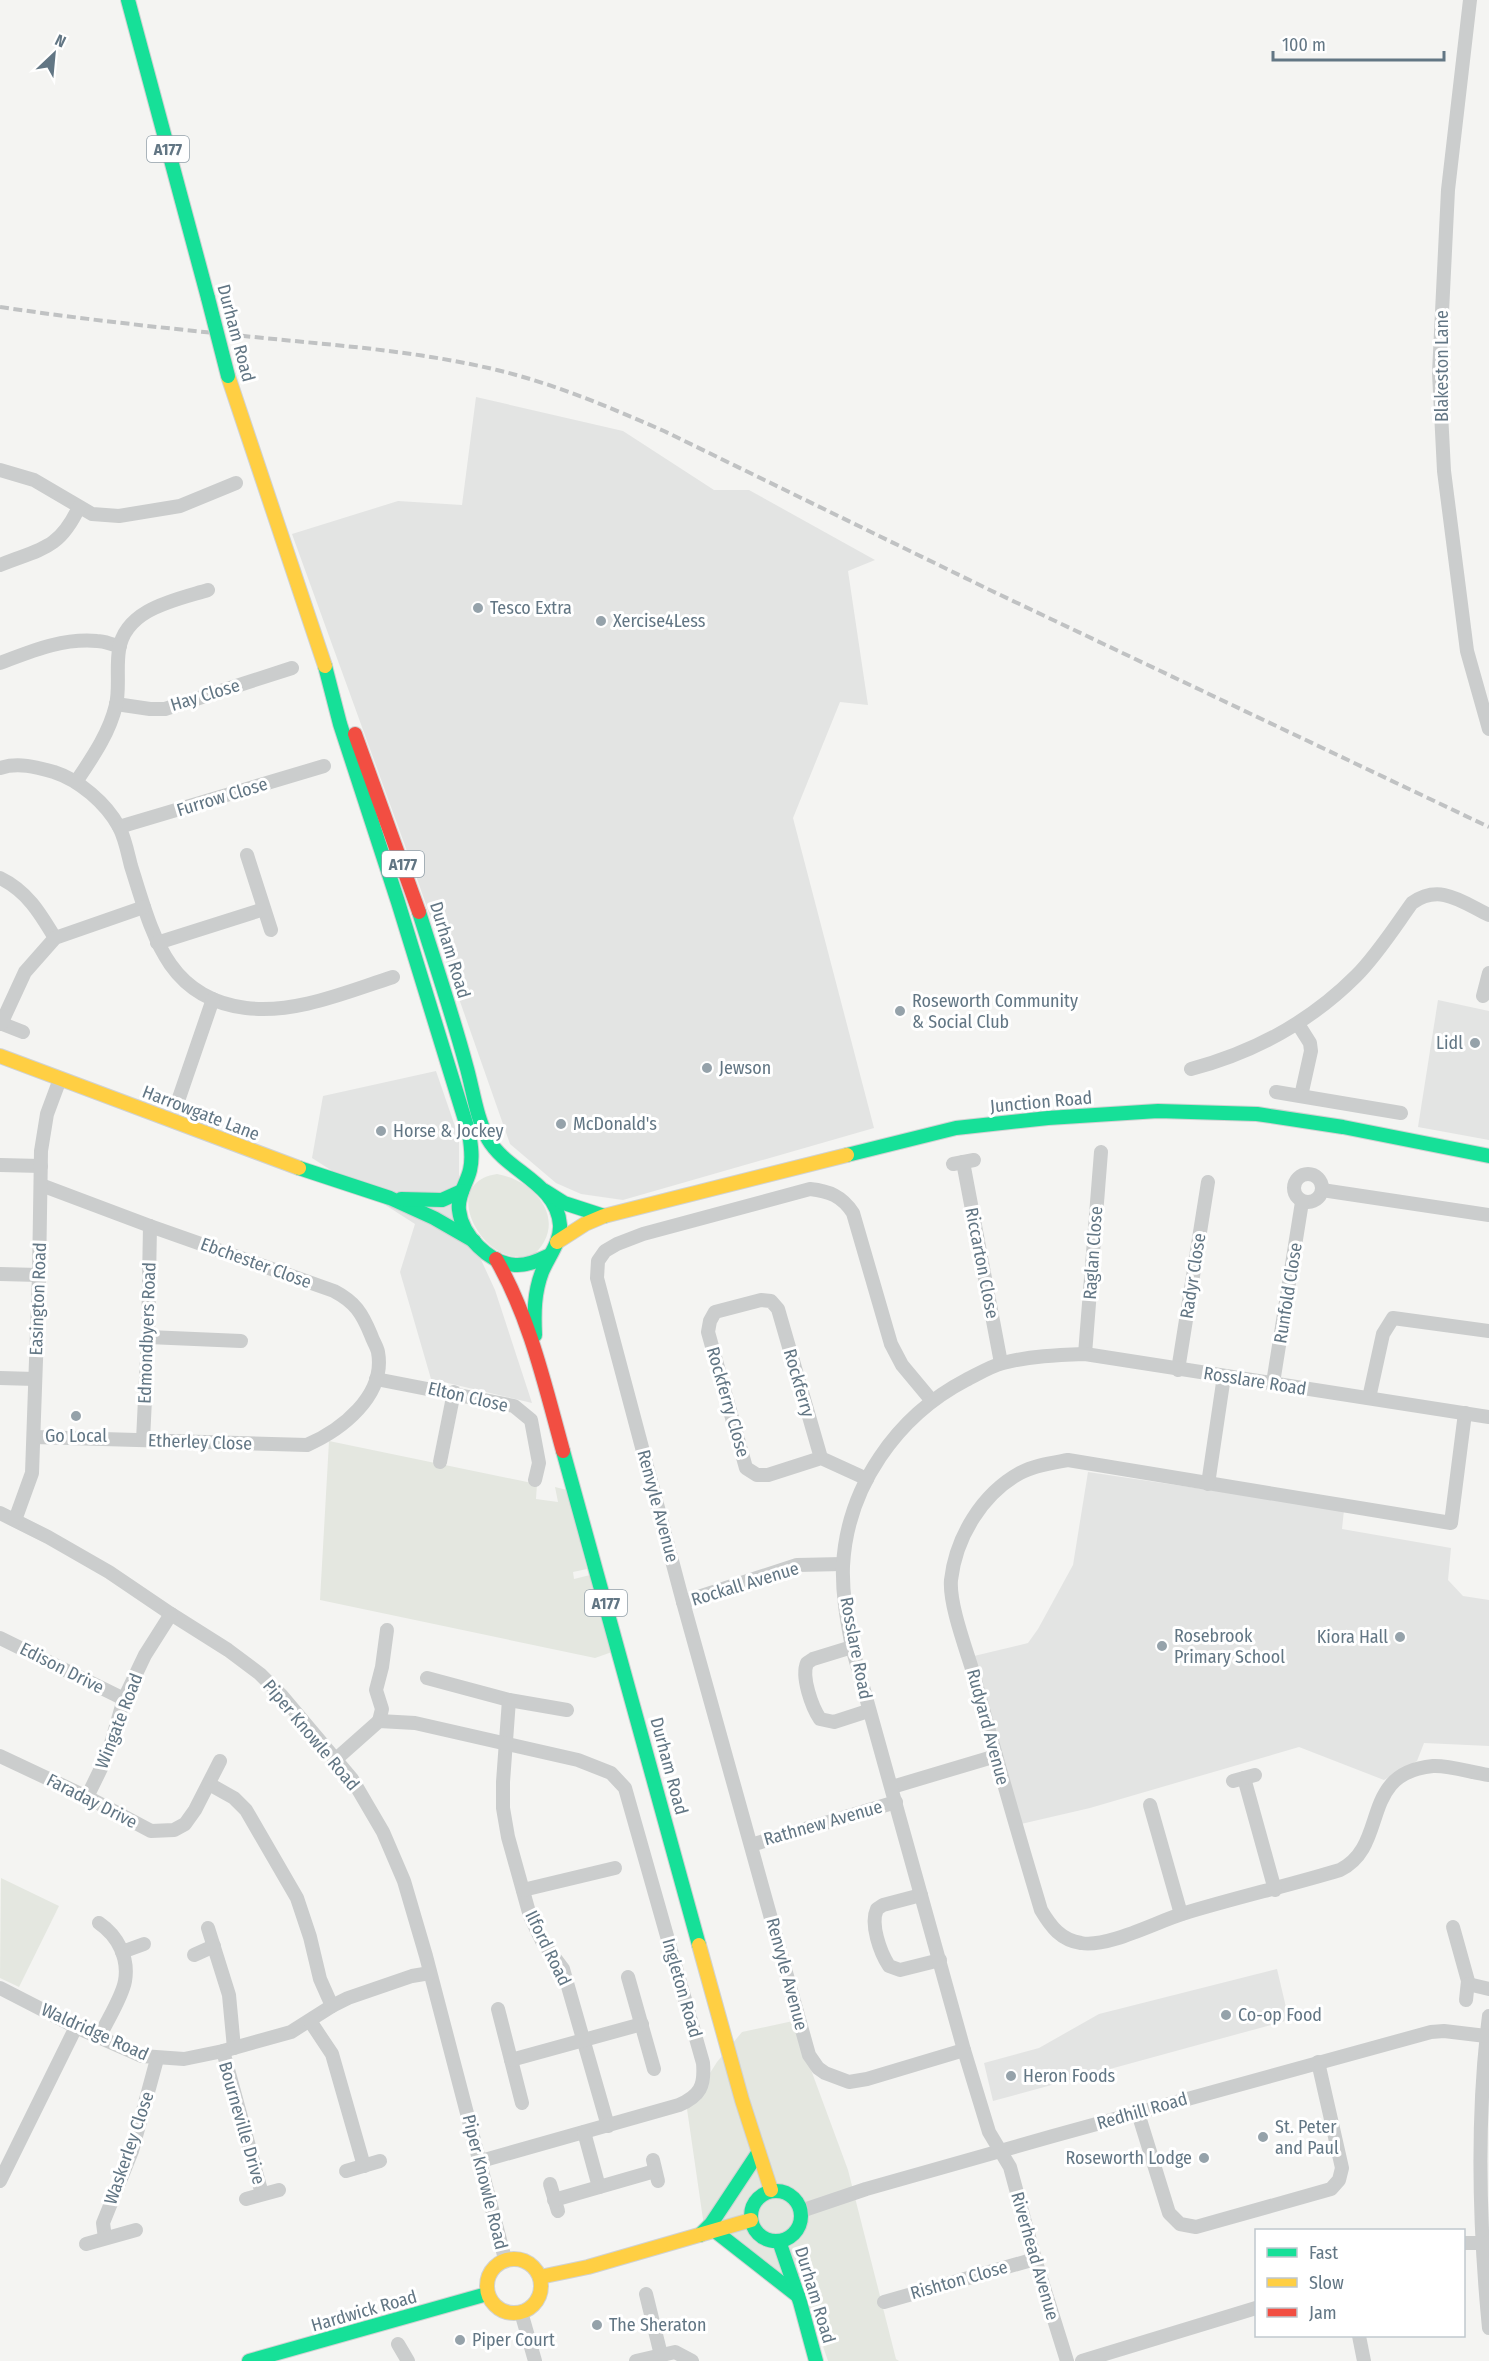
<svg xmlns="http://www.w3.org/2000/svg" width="1489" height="2361" viewBox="0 0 1489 2361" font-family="'Fira Sans Condensed',sans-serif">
<rect width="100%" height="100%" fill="#f4f4f2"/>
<g fill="#e3e4e3">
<path d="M476 397 623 431 714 490H749L875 560 848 571 868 705 840 702 793 818 874 1128 623 1200 581 1194 556 1183 510 1144 416 876 292 534 398 501 462 505Z"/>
<path d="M1438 1000 1489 1011V1140L1418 1127Z"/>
<path d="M436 1071 459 1138V1212L495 1290 532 1403 431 1379 400 1272 415 1224 312 1158 323 1096Z"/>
<path d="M1088 1472 1344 1510 1342 1529 1451 1548 1448 1580 1463 1596 1489 1600V1746L1424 1743 1417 1761 1384 1780 1299 1747 1090 1808 1021 1824 974 1656 1028 1643 1038 1629 1073 1565Z"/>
<path d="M1277 1969 1289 2020 993 2101 984 2063 1039 2048 1099 2014Z"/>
</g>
<g fill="#e4e7e0">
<path d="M497 1174C538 1181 571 1225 530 1258 522 1257 510 1257 502 1253 470 1238 448 1181 497 1174Z"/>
<path d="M329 1441 537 1484 536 1499 558 1502 555 1487 567 1490 587 1569 573 1572 574 1579 590 1575 612 1652 595 1658 320 1600Z"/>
<path d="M1 1878 59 1906 19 1987 0 1978Z"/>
<path d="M793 2021 848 2170 896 2359 899 2361H828L813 2317 705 2233 687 2109 717 2062 742 2032Z"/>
</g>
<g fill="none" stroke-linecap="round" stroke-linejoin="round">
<g stroke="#d0d2d2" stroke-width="16">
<g id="fast">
<path d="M128 0 208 298"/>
<path d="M325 666 340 724 398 902 469 1133C471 1145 473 1158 470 1170 467 1183 457 1196 459 1210 462 1236 489 1263 515 1265 527 1266 539 1260 550 1255"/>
<path d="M419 912C435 963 452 1013 466 1065 473 1089 476 1117 488 1139 507 1172 557 1183 560 1225 561 1242 548 1257 542 1272 534 1293 534 1313 535 1335"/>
<path d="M847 1155 956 1128 1048 1118 1158 1111 1257 1114 1343 1127 1489 1156"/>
<path d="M299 1168 390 1198 434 1218 474 1241"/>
<path d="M545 1191 564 1203 604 1216"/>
<path d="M401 1199 442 1200 462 1191"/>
<path d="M563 1451 699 1945"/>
<circle cx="776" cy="2216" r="25"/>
<path d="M715 2231 798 2296"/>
<path d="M700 2235 711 2224 758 2153"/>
<path d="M779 2241 800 2302 816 2361"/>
<path d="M249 2361 487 2294"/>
</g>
</g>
<g stroke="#d0d2d2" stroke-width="16">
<g id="slow">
<path d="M228 376 325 666"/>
<path d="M0 1056 299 1168"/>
<path d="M557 1242 585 1224 604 1216 847 1155"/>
<path d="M699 1945 742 2100 771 2190"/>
<circle cx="514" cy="2286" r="27"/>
<path d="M540 2277 588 2267 751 2220"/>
</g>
</g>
<g stroke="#d0d2d2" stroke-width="16">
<g id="jam">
<path d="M355 734 419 912"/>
<path d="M496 1259C530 1318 545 1386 563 1451"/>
</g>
</g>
<g stroke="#cbcdcd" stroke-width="14">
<path d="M1470 0 1448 190 1439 373 1444 471 1467 651 1489 729"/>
<path d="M0 470 34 480 92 514 119 516 180 506 236 483"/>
<path d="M0 565C40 549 59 550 79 507"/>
<path d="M0 663C32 651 62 638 97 641 105 641 112 645 120 646"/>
<path d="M116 704 150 709H165L292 668"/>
<path d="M0 768C18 762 36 767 54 772 79 780 106 803 119 827 125 838 128 854 131 866 152 931 165 998 246 1008 296 1014 346 992 393 977"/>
<path d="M76 782C92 758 109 734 116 705 120 688 116 668 119 650 125 609 175 600 208 590"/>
<path d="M119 827 324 766"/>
<path d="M247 855 271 930"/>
<path d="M0 878C27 891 40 913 55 938"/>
<path d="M157 943 264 909"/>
<path d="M1483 996 1489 973"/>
<path d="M0 1023 23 1032"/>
<path d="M1 1024 25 972 55 938 144 907"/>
<path d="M1298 1024 1310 1043 1311 1051 1301 1096"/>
<path d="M1191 1069C1255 1052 1309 1023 1356 976 1377 955 1394 928 1412 903 1440 883 1462 902 1489 915"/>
<path d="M1276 1092 1401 1113"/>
<path d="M179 1098 213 999"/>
<path d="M963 1162 1001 1363"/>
<path d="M953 1164 974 1160"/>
<path d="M0 1165 41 1166"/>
<circle cx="1308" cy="1188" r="14"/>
<path d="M1322 1190 1489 1215"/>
<path d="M0 1274 39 1275"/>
<path d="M148 1337 241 1341"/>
<path d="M1085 1354 1101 1152"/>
<path d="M1178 1370 1208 1182"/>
<path d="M0 1378 35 1379"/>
<path d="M376 1379 514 1406 531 1420 539 1463 535 1480"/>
<path d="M1273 1383 1302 1202"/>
<path d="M1369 1398 1383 1334 1393 1318 1489 1331"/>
<path d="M932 1401 902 1365 891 1344 853 1213C842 1196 829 1191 810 1189L643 1234 617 1244 605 1251 598 1261 597 1278 683 1602 809 2055 818 2068 825 2073 849 2082 867 2079 964 2050"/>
<path d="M1465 1413 1451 1523 1068 1460C1052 1463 1035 1465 1020 1473 982 1494 956 1537 951 1580 949 1603 965 1646 972 1669 994 1750 1017 1830 1041 1910 1051 1927 1061 1940 1081 1943 1107 1948 1156 1922 1182 1914 1234 1898 1287 1886 1340 1870 1390 1845 1358 1773 1433 1766 1449 1765 1473 1773 1489 1775"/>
<path d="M34 1437 307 1445C341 1430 386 1396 378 1352 377 1347 373 1341 371 1335 362 1313 355 1302 334 1291L150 1226 41 1185"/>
<path d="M143 1440 148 1337 150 1226"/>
<path d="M821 1458 778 1309 771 1301 761 1300 715 1312 710 1321 708 1332 746 1468 757 1475H768L821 1458 867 1479"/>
<path d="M440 1462 454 1392"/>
<path d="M1208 1484 1224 1376"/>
<path d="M0 1513 48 1537 109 1572 171 1614 228 1650 260 1674 282 1696 352 1779 383 1832 404 1881 426 1956 505 2259"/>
<path d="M15 1520 32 1473 39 1275 41 1151 47 1114 60 1079"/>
<path d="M683 1602 797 1565 843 1564"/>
<path d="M0 1638 124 1699"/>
<path d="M852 1647 813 1659 807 1663C801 1677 812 1707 820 1719L834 1722 868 1711"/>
<path d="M427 1678 509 1700 567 1710"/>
<path d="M509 1700 503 1782V1808L508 1837 530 1916 542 1941 563 1969 608 2126"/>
<path d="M379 1721 382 1709 376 1690 382 1667 387 1630"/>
<path d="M0 1756 87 1797 151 1831 174 1830 185 1824 195 1810 220 1761"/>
<path d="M335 1760 379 1721 415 1723 578 1760 611 1773 625 1788 703 2063C705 2086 700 2096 679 2105L481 2161"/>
<path d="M1244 1778 1275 1890"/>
<path d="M1233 1781 1255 1775"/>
<path d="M209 1784 234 1798 246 1810 297 1898 310 1937 320 1979 332 2006"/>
<path d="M892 1787 996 1756"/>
<path d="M87 1797 108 1754 124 1699 145 1655 171 1614"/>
<path d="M1150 1805 1181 1914"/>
<path d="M751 1845 896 1802"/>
<path d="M523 1890 615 1868"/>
<path d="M921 1895 883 1905 877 1909C870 1924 880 1952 889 1966L900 1970 940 1960"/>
<path d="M1453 1927 1468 1981 1466 2000"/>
<path d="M208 1928 229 1995 234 2048"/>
<path d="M122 1952 144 1944"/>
<path d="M194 1955 214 1946"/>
<path d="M628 1977 654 2069"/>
<path d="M1468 1984 1489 1989"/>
<path d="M0 1988 76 2027 142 2056 184 2059 223 2051 291 2032 332 2006 348 1998 412 1976 430 1973"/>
<path d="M498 2009 522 2103"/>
<path d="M1489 2016C1476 2119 1479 2225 1489 2328"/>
<path d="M310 2021 332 2054 364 2166"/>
<path d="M99 2038C106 2022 122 1998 125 1981 129 1958 118 1936 99 1923"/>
<path d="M223 2051 262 2194"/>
<path d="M511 2060 642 2024"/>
<path d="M1138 2113 1169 2213 1180 2224 1196 2227 1331 2189 1339 2180 1342 2168 1318 2062"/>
<path d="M584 2132 599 2187"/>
<path d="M653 2160 658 2181"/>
<path d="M346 2171 380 2161"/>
<path d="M0 2181 76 2027"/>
<path d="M550 2184 558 2211"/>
<path d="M246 2199 279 2190"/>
<path d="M554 2200 655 2171"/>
<path d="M801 2211 866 2189 1053 2136 1431 2032 1444 2031 1486 2036"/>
<path d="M105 2238 103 2223 132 2151 157 2059"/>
<path d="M1464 2243H1483"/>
<path d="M86 2244 136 2230"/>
<path d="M646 2294 661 2355"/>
<path d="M884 2302 1035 2259"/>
<path d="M521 2312 535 2361"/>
<path d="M1359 2336 1364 2361"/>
<path d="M398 2344 408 2361"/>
<path d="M636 2361 675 2352 692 2361"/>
<path d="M1067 2361 1035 2259 1010 2167 989 2132 964 2050 852 1647C847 1620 842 1594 843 1566 847 1487 897 1416 966 1380 978 1374 991 1366 1003 1363 1030 1356 1058 1355 1085 1354L1489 1417"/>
<path d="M1082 2361 1256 2308"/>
</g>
<use href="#fast" stroke="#16e098" stroke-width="14"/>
<use href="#slow" stroke="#ffcf43" stroke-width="14"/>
<use href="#jam" stroke="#f24e42" stroke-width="14"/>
<path stroke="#c0c2c3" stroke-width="4" stroke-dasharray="9 4.5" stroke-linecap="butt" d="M0 307C81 319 163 328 244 336 329 345 414 350 497 370 555 384 609 407 664 431L992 591 1489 827"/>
<g stroke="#d0d1d1" stroke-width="16" stroke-linecap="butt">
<path id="fast-bridge" d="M208 298 228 376"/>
</g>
<use href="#fast-bridge" stroke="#16e098" stroke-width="14"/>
</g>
<g fill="#95a2aa" stroke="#fff" stroke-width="2">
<circle cx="478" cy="608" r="6"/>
<circle cx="601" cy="621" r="6"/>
<circle cx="900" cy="1011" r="6"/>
<circle cx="1475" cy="1043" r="6"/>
<circle cx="707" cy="1068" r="6"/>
<circle cx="561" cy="1124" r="6"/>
<circle cx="381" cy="1131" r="6"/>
<circle cx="76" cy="1416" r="6"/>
<circle cx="1400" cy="1637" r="6"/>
<circle cx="1162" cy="1646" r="6"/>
<circle cx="1226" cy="2015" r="6"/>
<circle cx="1011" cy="2076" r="6"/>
<circle cx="1263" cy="2137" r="6"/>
<circle cx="1204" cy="2158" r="6"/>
<circle cx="597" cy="2325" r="6"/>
<circle cx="460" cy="2340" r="6"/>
</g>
<g text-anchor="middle" stroke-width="6" stroke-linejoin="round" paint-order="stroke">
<g fill="#fff" stroke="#919fa9" stroke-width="1.5">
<rect x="147" y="136" width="42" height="26" rx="4.5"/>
<rect x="382" y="851" width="42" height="26" rx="4.5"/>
<rect x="585" y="1590" width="42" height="26" rx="4.5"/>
</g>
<g font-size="16" font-weight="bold" fill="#627684">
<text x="168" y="155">A177</text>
<text x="403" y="870">A177</text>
<text x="606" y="1609">A177</text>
</g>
<g font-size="18" fill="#627684" stroke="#fff">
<text transform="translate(236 333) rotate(75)" y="6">Durham Road</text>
<text transform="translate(1442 366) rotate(-90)" y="6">Blakeston Lane</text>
<text transform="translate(205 695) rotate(-17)" y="6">Hay Close</text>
<text transform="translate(222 797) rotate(-17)" y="6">Furrow Close</text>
<text transform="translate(450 950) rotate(73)" y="6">Durham Road</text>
<text transform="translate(1041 1102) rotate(-5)" y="6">Junction Road</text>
<text transform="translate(201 1113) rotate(21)" y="6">Harrowgate Lane</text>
<text transform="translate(1093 1253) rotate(-86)" y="6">Raglan Close</text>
<text transform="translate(256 1263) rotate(20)" y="6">Ebchester Close</text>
<text transform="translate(982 1263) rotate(79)" y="6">Riccarton Close</text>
<text transform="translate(1193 1276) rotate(-81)" y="6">Radyr Close</text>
<text transform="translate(1288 1293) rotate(-81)" y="6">Runfold Close</text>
<text transform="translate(38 1299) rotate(-88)" y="6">Easington Road</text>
<text transform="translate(147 1333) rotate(-88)" y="6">Edmondbyers Road</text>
<text transform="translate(1255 1381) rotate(9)" y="6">Rosslare Road</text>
<text transform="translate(799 1383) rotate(74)" y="6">Rockferry</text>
<text transform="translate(468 1397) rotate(13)" y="6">Elton Close</text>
<text transform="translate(728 1402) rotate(74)" y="6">Rockferry Close</text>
<text transform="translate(200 1442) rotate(2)" y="6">Etherley Close</text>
<text transform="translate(658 1506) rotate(75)" y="6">Renvyle Avenue</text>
<text transform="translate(745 1584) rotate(-17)" y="6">Rockall Avenue</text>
<text transform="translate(856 1648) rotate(79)" y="6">Rosslare Road</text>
<text transform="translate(62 1668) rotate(27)" y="6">Edison Drive</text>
<text transform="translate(119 1721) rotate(-69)" y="6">Wingate Road</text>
<text transform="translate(988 1727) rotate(75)" y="6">Rudyard Avenue</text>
<text transform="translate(311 1735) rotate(50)" y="6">Piper Knowle Road</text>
<text transform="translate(669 1766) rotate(75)" y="6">Durham Road</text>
<text transform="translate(92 1801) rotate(27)" y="6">Faraday Drive</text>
<text transform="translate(823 1823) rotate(-16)" y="6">Rathnew Avenue</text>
<text transform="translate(548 1948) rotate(64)" y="6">Ilford Road</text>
<text transform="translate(787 1974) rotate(75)" y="6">Renvyle Avenue</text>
<text transform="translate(682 1988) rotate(74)" y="6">Ingleton Road</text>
<text transform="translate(95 2032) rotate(24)" y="6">Waldridge Road</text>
<text transform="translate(1142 2111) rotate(-16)" y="6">Redhill Road</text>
<text transform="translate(242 2123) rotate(74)" y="6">Bourneville Drive</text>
<text transform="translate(129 2148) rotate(-71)" y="6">Waskerley Close</text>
<text transform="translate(485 2182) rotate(76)" y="6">Piper Knowle Road</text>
<text transform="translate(1035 2256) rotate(74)" y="6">Riverhead Avenue</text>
<text transform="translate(959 2280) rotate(-16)" y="6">Rishton Close</text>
<text transform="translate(815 2295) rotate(73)" y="6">Durham Road</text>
<text transform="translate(364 2311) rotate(-16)" y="6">Hardwick Road</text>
</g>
<g font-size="18" fill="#627684" stroke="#fff" text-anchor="start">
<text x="490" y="614">Tesco Extra</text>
<text x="613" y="627">Xercise4Less</text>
<text x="912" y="1007">Roseworth Community<tspan x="912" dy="21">&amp; Social Club</tspan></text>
<text x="1463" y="1049" text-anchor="end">Lidl</text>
<text x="719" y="1074">Jewson</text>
<text x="573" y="1130">McDonald's</text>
<text x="393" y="1137">Horse &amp; Jockey</text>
<text x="76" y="1442" text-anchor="middle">Go Local</text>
<text x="1174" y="1642">Rosebrook<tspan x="1174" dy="21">Primary School</tspan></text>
<text x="1388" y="1643" text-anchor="end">Kiora Hall</text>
<text x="1238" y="2021">Co-op Food</text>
<text x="1023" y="2082">Heron Foods</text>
<text x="1275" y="2133">St. Peter<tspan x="1275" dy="21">and Paul</tspan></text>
<text x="1192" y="2164" text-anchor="end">Roseworth Lodge</text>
<text x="609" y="2331">The Sheraton</text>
<text x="472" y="2346">Piper Court</text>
</g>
</g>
<rect x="1255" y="2229" width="210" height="108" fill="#ffffff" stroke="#c0c8ce" stroke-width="1.5"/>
<rect x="1267" y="2248" width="30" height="9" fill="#16e098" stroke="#c0c8ce" stroke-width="1.5"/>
<text x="1309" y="2259" font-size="18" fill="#627684">Fast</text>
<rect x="1267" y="2278" width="30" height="9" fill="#ffcf43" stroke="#c0c8ce" stroke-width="1.5"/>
<text x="1309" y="2289" font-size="18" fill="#627684">Slow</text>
<rect x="1267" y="2308" width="30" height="9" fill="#f24e42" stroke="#c0c8ce" stroke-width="1.5"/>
<text x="1309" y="2319" font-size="18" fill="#627684">Jam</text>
<g transform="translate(54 54) rotate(26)" stroke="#ffffff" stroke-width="4.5" paint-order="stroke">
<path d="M0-4.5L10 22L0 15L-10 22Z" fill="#627684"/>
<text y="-9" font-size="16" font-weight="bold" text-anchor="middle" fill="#627684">N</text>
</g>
<path d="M1273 51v9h171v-9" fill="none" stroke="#627684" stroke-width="3"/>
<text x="1282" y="51" font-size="18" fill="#627684" stroke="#ffffff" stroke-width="4.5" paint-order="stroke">100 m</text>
</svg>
